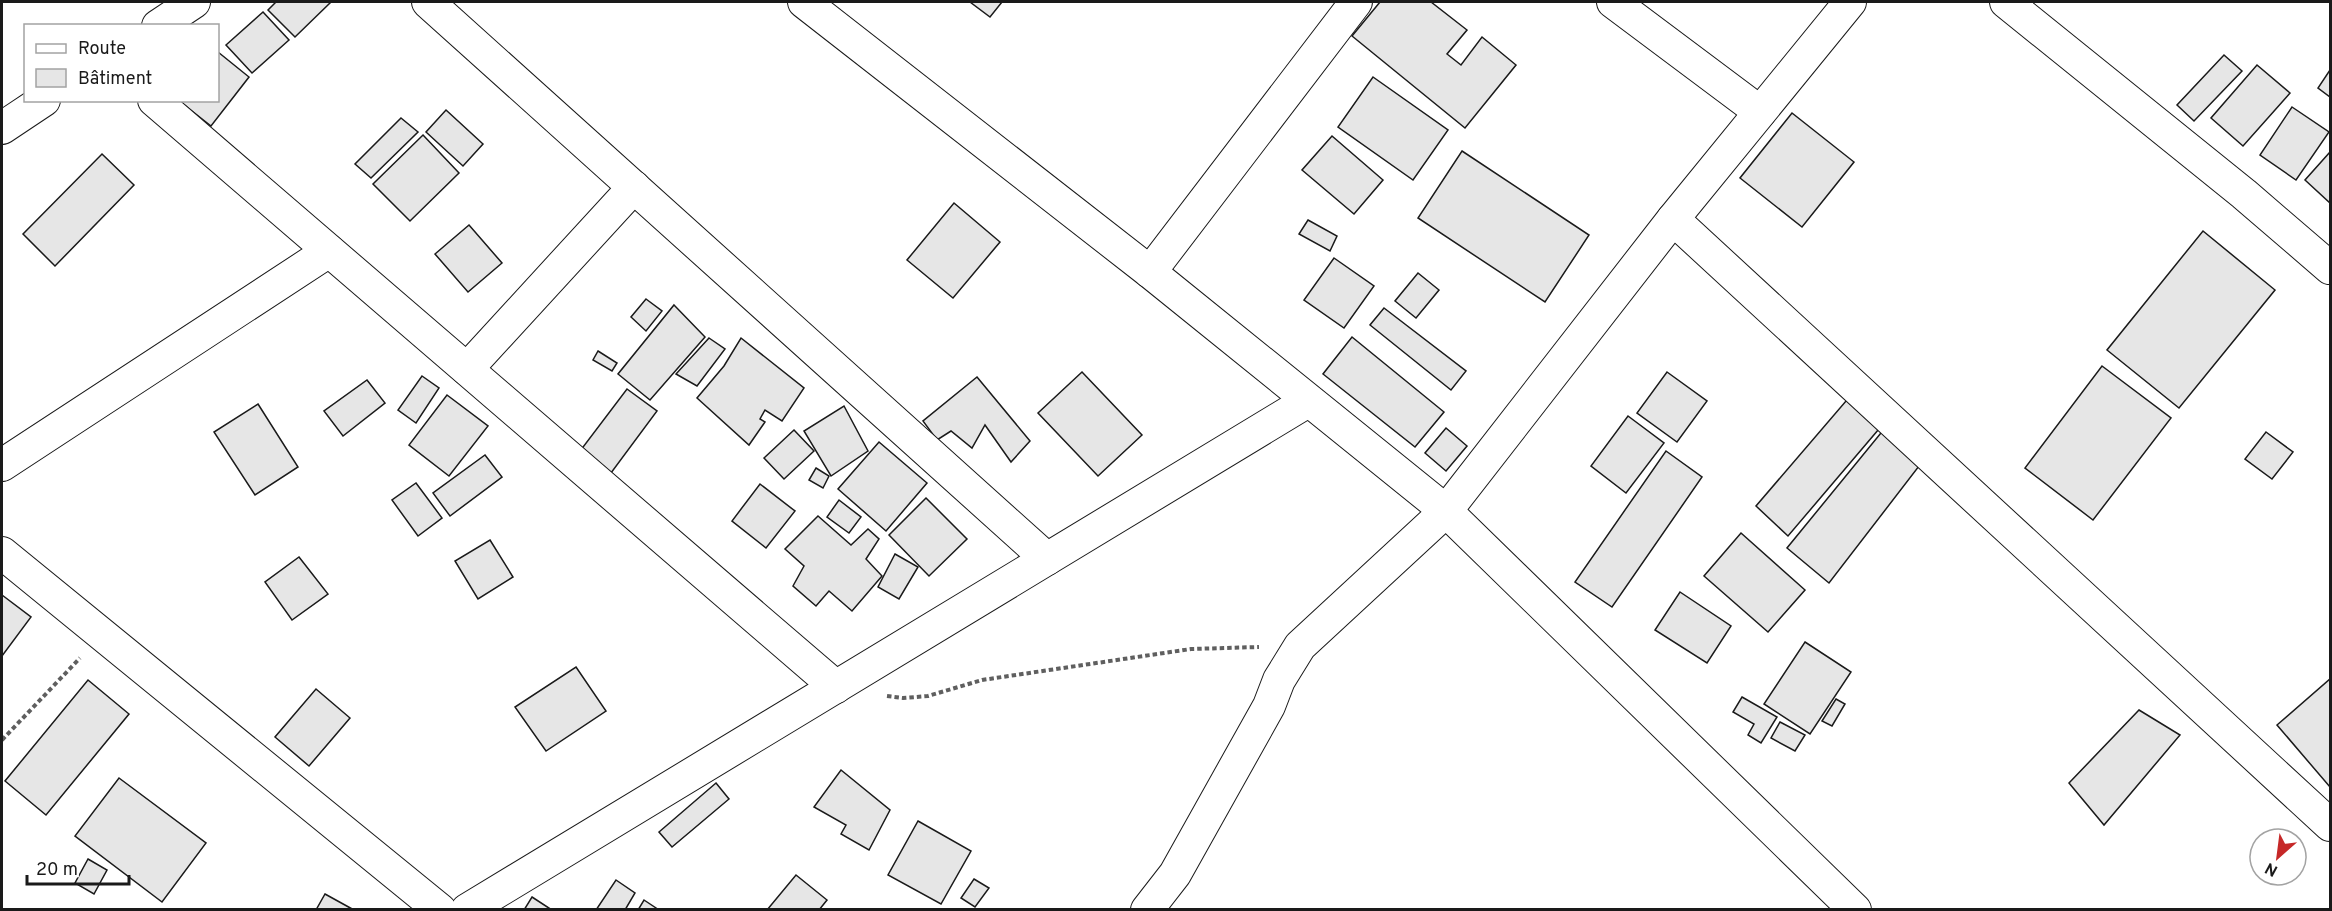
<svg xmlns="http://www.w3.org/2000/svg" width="2332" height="911" viewBox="0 0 2332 911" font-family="Overpass,sans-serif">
<rect width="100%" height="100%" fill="#fff"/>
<g fill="#e6e6e6" stroke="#1a1a1a" stroke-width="1.5">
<path d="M276 2H331L295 37 268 10Z"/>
<path d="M970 2H1002L990 17Z"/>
<path d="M1380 2H1431L1467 30 1447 54 1461 65 1482 37 1516 65 1465 128 1352 36Z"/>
<path d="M263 12 289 40 252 73 226 45Z"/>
<path d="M218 52 249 77 211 126 178 100H218Z"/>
<path d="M2224 55 2242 71 2194 121 2177 105Z"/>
<path d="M2257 65 2290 93 2243 146 2211 118Z"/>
<path d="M2330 70V97L2318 88Z"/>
<path d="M1373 77 1448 130 1413 180 1338 127Z"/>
<path d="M2292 107 2329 132 2296 180 2260 155Z"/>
<path d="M446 110 483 144 463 166 426 132Z"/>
<path d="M1792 113 1854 162 1802 227 1740 178Z"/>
<path d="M401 118 418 132 371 178 355 164Z"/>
<path d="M423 135 459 173 410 221 373 184Z"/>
<path d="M1332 136 1383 180 1354 214 1302 170Z"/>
<path d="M1462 151 1589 235 1545 302 1418 218Z"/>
<path d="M2330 152V203L2305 180Z"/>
<path d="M102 154 134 185 55 266 23 234Z"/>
<path d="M954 203 1000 242 953 298 907 260Z"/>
<path d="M1308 220 1337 236 1330 251 1299 234Z"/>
<path d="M469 225 502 263 468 292 435 254Z"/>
<path d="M2203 231 2275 290 2179 408 2107 350Z"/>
<path d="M1334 258 1374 286 1344 328 1304 300Z"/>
<path d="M1418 273 1439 290 1416 318 1395 301Z"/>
<path d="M646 299 662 311 646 331 631 317Z"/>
<path d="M674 305 705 337 650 400 618 374Z"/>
<path d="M1384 308 1466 371 1451 390 1370 325Z"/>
<path d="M1352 337 1444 412 1415 447 1323 374Z"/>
<path d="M709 338 725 349 697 386 676 374Z"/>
<path d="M741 338 804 388 782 421 765 410 760 419 765 422 749 445 697 398 724 366Z"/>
<path d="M598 351 617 363 612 371 593 360Z"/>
<path d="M2102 366 2171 418 2093 520 2025 468Z"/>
<path d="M1082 372 1142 435 1098 476 1038 413Z"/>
<path d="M1667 372 1707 401 1677 442 1637 413Z"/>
<path d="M422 376 439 388 416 423 398 410Z"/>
<path d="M977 377 1030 441 1011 462 985 425 972 448 951 431 937 440 923 421Z"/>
<path d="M367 380 385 403 343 436 324 411Z"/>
<path d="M627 389 657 411 608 477 577 455Z"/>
<path d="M1852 394 1884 423 1788 536 1756 506Z"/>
<path d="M447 395 488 426 449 476 409 445Z"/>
<path d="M258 404 298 467 255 495 214 432Z"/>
<path d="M844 406 868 451 831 476 804 431Z"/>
<path d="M1628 416 1664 443 1626 493 1591 466Z"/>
<path d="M1446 428 1467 446 1446 471 1425 453Z"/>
<path d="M1885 428 1926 457 1829 583 1787 548Z"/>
<path d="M794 430 814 451 784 479 764 458Z"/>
<path d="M2266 432 2293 452 2272 479 2245 459Z"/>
<path d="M879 442 927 483 886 531 838 489Z"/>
<path d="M1666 451 1702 477 1612 607 1575 582Z"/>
<path d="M485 455 502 477 450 516 433 493Z"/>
<path d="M816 468 829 476 823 488 809 480Z"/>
<path d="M416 483 442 518 418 536 392 500Z"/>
<path d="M760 484 795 511 766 548 732 521Z"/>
<path d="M926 498 967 539 929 576 889 535Z"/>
<path d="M839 500 861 517 849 533 827 517Z"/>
<path d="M818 516 851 545 868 529 879 539 866 559 882 576 852 611 829 591 816 606 793 586 804 566 785 549Z"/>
<path d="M1741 533 1805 590 1768 632 1704 576Z"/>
<path d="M490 540 513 577 478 599 455 561Z"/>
<path d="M895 554 918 567 899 599 878 587Z"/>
<path d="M299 557 328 594 292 620 265 582Z"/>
<path d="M1680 592 1731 626 1707 663 1655 630Z"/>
<path d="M2 595 31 617 2 656Z"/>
<path d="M1805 642 1851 672 1810 734 1764 704Z"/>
<path d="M576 667 606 711 546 751 515 707Z"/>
<path d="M2330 679V787L2277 725Z"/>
<path d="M88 680 129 714 46 815 5 781Z"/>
<path d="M316 689 350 718 309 766 275 737Z"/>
<path d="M1742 697 1777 717 1761 743 1748 735 1754 724 1733 712Z"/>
<path d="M1836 699 1845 704 1832 726 1822 721Z"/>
<path d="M2139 710 2180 735 2104 825 2069 783Z"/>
<path d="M1780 722 1805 735 1795 751 1771 738Z"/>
<path d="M841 770 890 810 869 850 841 834 846 825 814 807Z"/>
<path d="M119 778 206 843 162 902 75 836Z"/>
<path d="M716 783 729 799 672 847 659 832Z"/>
<path d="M918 821 971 851 941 904 888 875Z"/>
<path d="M88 859 107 870 94 894 75 883Z"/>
<path d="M796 875 827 900 819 910H767Z"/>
<path d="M974 879 989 888 975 907 961 898Z"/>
<path d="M616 880 635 893 625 910H596Z"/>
<path d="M325 894 354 910H316Z"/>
<path d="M532 897 552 910H524Z"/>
<path d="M644 900 659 910H638Z"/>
</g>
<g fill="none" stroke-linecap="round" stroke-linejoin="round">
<g stroke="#1a1a1a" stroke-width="34">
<g id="street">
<path d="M428 2 1047 559"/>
<path d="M804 2 1150 272 1446 511 1855 910"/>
<path d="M1613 2 1760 112"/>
<path d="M2006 2 2244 194 2330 268"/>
<path d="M158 26 194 2"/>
<path d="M154 100 836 687"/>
<path d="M2 128 44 100"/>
<path d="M1673 219 2330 825"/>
<path d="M1150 272 1356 2"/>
<path d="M467 369 634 187"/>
<path d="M2 465 329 251"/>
<path d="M2 553 440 910"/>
<path d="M467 910 1308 401"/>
<path d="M1147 910 1175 874 1269 706 1279 680 1300 646 1446 511 1673 219 1850 2"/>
</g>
</g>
<g stroke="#5f5f5f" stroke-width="4" stroke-dasharray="4.5 3" stroke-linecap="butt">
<path d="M887 696 903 698 928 696 982 680 1191 649 1259 647"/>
<path d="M2 740 80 658"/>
</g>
<use href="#street" stroke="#fff" stroke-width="32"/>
</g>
<rect width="2332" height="911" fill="none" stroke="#1a1a1a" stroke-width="6"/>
<rect x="24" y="24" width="195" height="78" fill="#ffffff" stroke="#a3a3a3" stroke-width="1.5"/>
<rect x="36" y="44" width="30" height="9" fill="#ffffff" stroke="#a3a3a3" stroke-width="1.5"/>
<text x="78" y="54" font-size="18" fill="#1a1a1a">Route</text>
<rect x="36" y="69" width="30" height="18" fill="#e6e6e6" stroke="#a3a3a3" stroke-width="1.5"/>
<text x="78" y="84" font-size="18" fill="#1a1a1a">Bâtiment</text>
<g transform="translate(2278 857) rotate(208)"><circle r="28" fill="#ffffff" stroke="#a3a3a3" stroke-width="1.5"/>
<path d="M0-4.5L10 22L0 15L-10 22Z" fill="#c62828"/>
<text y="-9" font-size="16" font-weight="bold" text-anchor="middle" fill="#1a1a1a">N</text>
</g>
<path d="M27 875v9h102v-9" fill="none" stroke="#1a1a1a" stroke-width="3"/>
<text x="36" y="875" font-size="18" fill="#1a1a1a" stroke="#ffffff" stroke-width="4.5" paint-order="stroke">20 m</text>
</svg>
